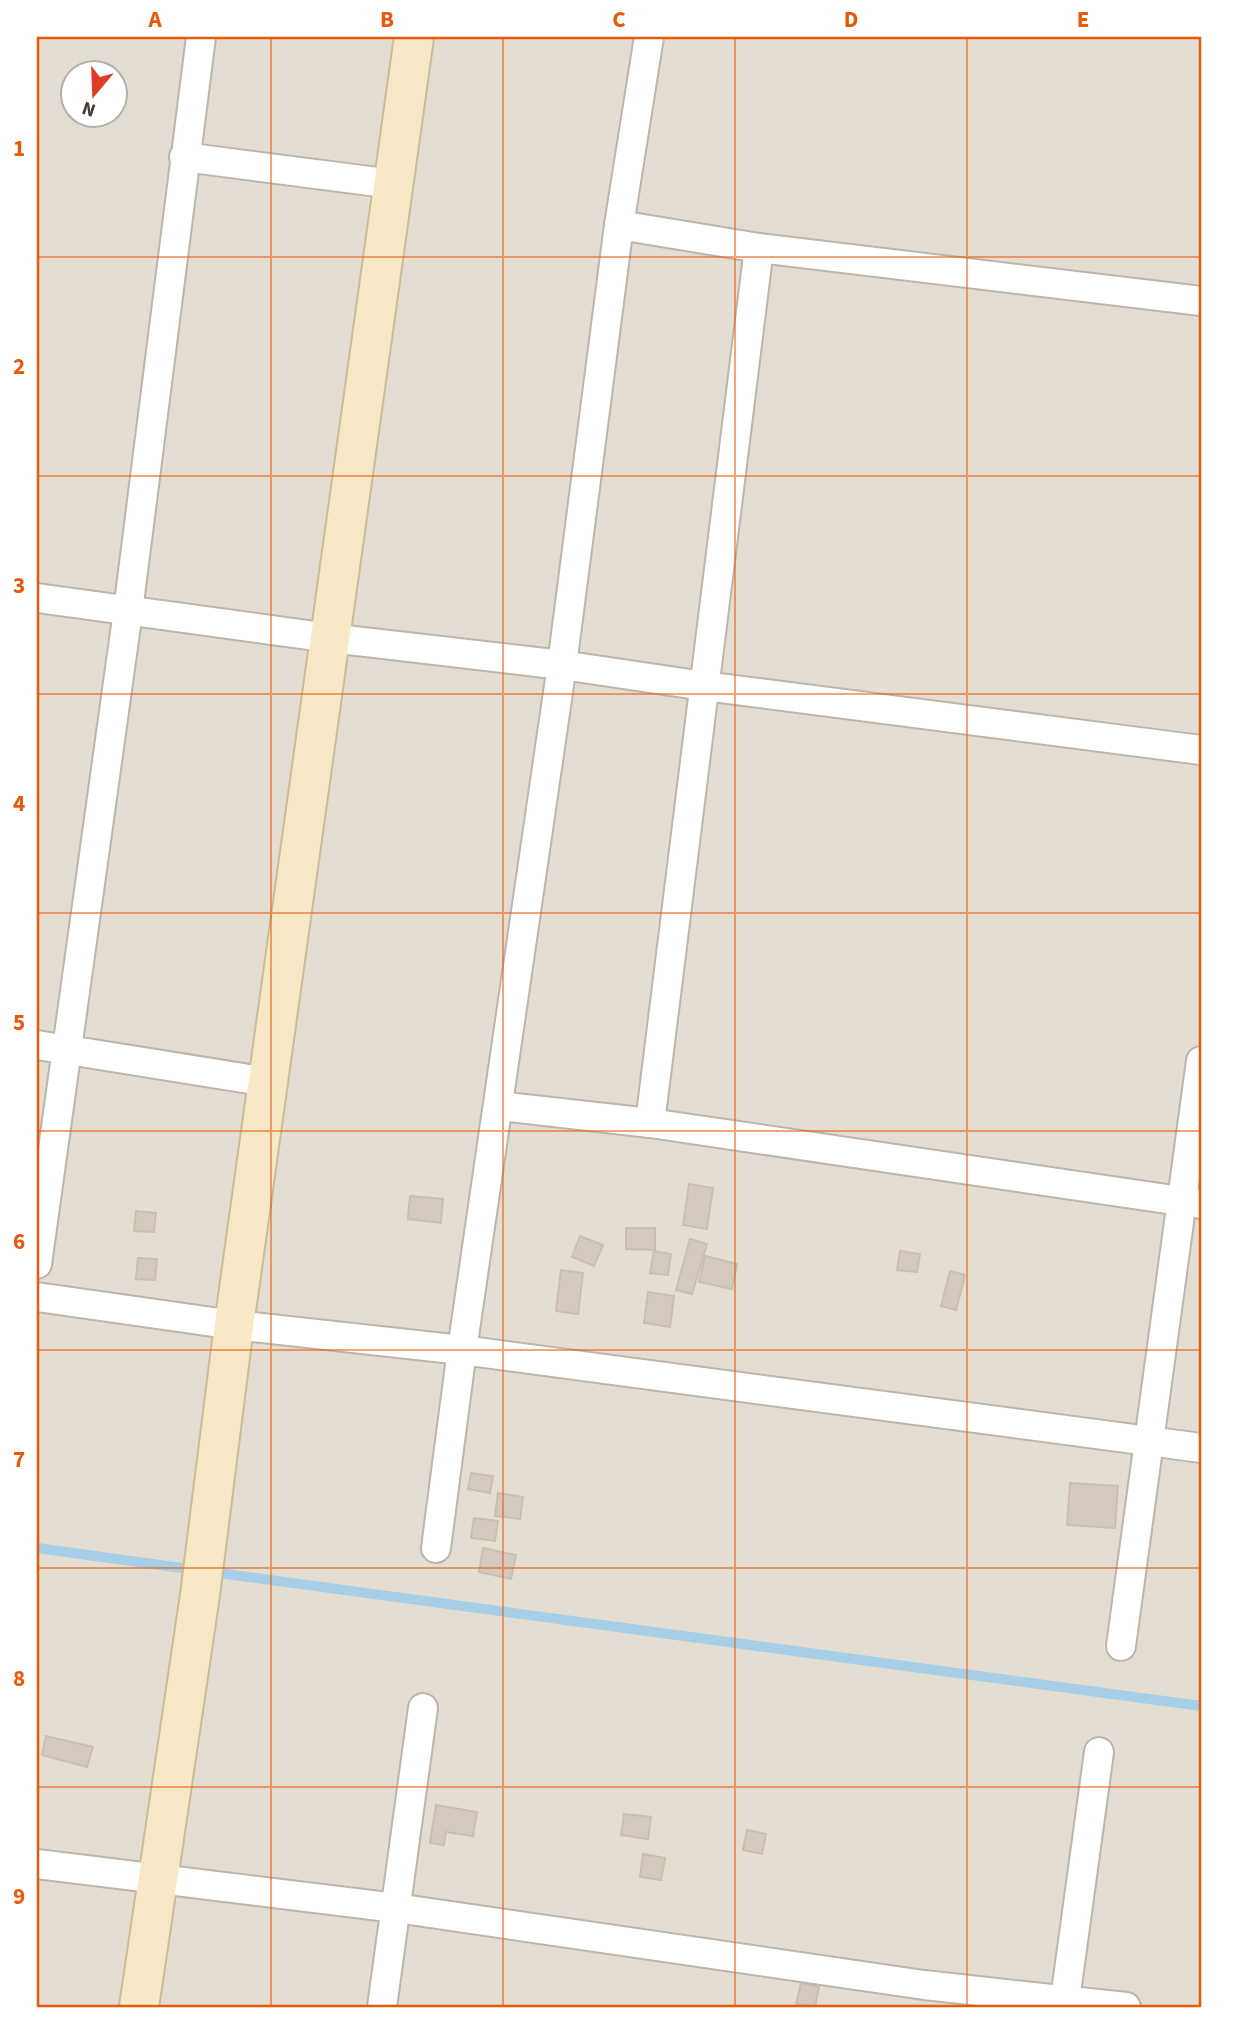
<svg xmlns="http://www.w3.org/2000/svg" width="1238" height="2044" viewBox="0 0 1238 2044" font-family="'Source Sans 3',sans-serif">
<rect width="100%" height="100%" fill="#f0ebe4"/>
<path fill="#e3ddd2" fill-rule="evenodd" d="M37 37H1201V2007H37ZM74 74H116V116H74Z"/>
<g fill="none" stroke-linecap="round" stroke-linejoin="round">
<g stroke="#a6cfe7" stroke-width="10">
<path d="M37 1548 196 1570"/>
<path d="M211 1572 1201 1706"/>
</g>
</g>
<g fill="#d3c9be" stroke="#cabeaf" stroke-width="2">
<path d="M689 1184 713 1188 707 1229 683 1225Z"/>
<path d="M410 1196 443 1199 441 1223 408 1219Z"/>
<path d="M136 1211 156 1213 154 1232 134 1231Z"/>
<path d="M626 1228H655V1250L626 1249Z"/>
<path d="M580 1236 603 1245 594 1266 572 1257Z"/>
<path d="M690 1239 707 1244 692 1294 676 1290Z"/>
<path d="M654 1251 671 1254 668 1275 650 1273Z"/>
<path d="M900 1251 920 1254 917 1272 897 1270Z"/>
<path d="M705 1256 737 1264 732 1289 699 1282Z"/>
<path d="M138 1258 157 1259 155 1280 136 1279Z"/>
<path d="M561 1270 583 1273 578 1314 556 1311Z"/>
<path d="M950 1271 965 1275 956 1310 941 1306Z"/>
<path d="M648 1292 674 1296 670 1327 644 1323Z"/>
<path d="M471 1473 493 1476 490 1493 468 1489Z"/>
<path d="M1070 1483 1118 1486 1115 1528 1067 1525Z"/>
<path d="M498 1493 523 1497 520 1519 495 1516Z"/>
<path d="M474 1518 498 1521 495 1541 471 1538Z"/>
<path d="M483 1548 516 1555 511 1579 479 1572Z"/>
<path d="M46 1736 93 1747 87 1767 42 1755Z"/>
<path d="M436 1805 477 1812 473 1836 446 1832 444 1845 430 1843Z"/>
<path d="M624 1814 651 1817 648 1839 621 1835Z"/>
<path d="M747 1830 766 1834 762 1854 743 1850Z"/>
<path d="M643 1854 665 1858 661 1880 640 1877Z"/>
<path d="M801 1983 819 1987 815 2007 796 2004Z"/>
</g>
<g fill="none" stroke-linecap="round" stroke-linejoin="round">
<g stroke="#bdb5ab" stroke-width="32">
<g id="street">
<path d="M184 157 393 184"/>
<path d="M619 225 759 248 1201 301"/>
<path d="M37 598 330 638 562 665 704 686 1201 750"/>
<path d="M37 1045 268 1082"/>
<path d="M499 1106 650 1123 1201 1204"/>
<path d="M650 1123 759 248"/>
<path d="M37 1264 128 611 201 37"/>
<path d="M37 1297 234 1325 462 1350 1201 1448"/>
<path d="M436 1548 462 1350 562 665 619 225 649 37"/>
<path d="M1121 1646 1201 1061"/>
<path d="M37 1864 396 1908 924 1985 1126 2007"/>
<path d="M382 2007 423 1708"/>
<path d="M1064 2007 1099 1752"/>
</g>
</g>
<g stroke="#cbbb98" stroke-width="42">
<path id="secondary" d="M139 2007 200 1595 234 1325 414 37"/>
</g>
<use href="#street" stroke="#fff" stroke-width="28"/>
<use href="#secondary" stroke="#f8e9c6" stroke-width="38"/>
</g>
<path fill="none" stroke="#e8590c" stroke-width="2" stroke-opacity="0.55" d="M271 37V2007M503 37V2007M735 37V2007M967 37V2007M37 257H1201M37 476H1201M37 694H1201M37 913H1201M37 1131H1201M37 1350H1201M37 1568H1201M37 1787H1201"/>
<rect width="1238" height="2044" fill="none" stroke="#ffffff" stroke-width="77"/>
<g transform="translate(94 94) rotate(199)"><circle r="33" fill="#ffffff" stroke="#b3b1ae" stroke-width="2"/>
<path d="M0-5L12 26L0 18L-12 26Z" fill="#e13b29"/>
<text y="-10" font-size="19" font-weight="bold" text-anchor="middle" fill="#413b34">N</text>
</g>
<rect x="38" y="38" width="1162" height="1968" fill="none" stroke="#e8590c" stroke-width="2.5"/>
<g font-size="23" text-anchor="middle" font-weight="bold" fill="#e8590c">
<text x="155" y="27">A</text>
<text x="387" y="27">B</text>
<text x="619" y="27">C</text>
<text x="851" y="27">D</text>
<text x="1083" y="27">E</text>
<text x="19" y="156">1</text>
<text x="19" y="374">2</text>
<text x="19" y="593">3</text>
<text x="19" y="811">4</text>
<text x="19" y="1030">5</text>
<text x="19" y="1249">6</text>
<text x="19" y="1467">7</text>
<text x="19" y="1686">8</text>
<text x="19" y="1904">9</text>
</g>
</svg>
